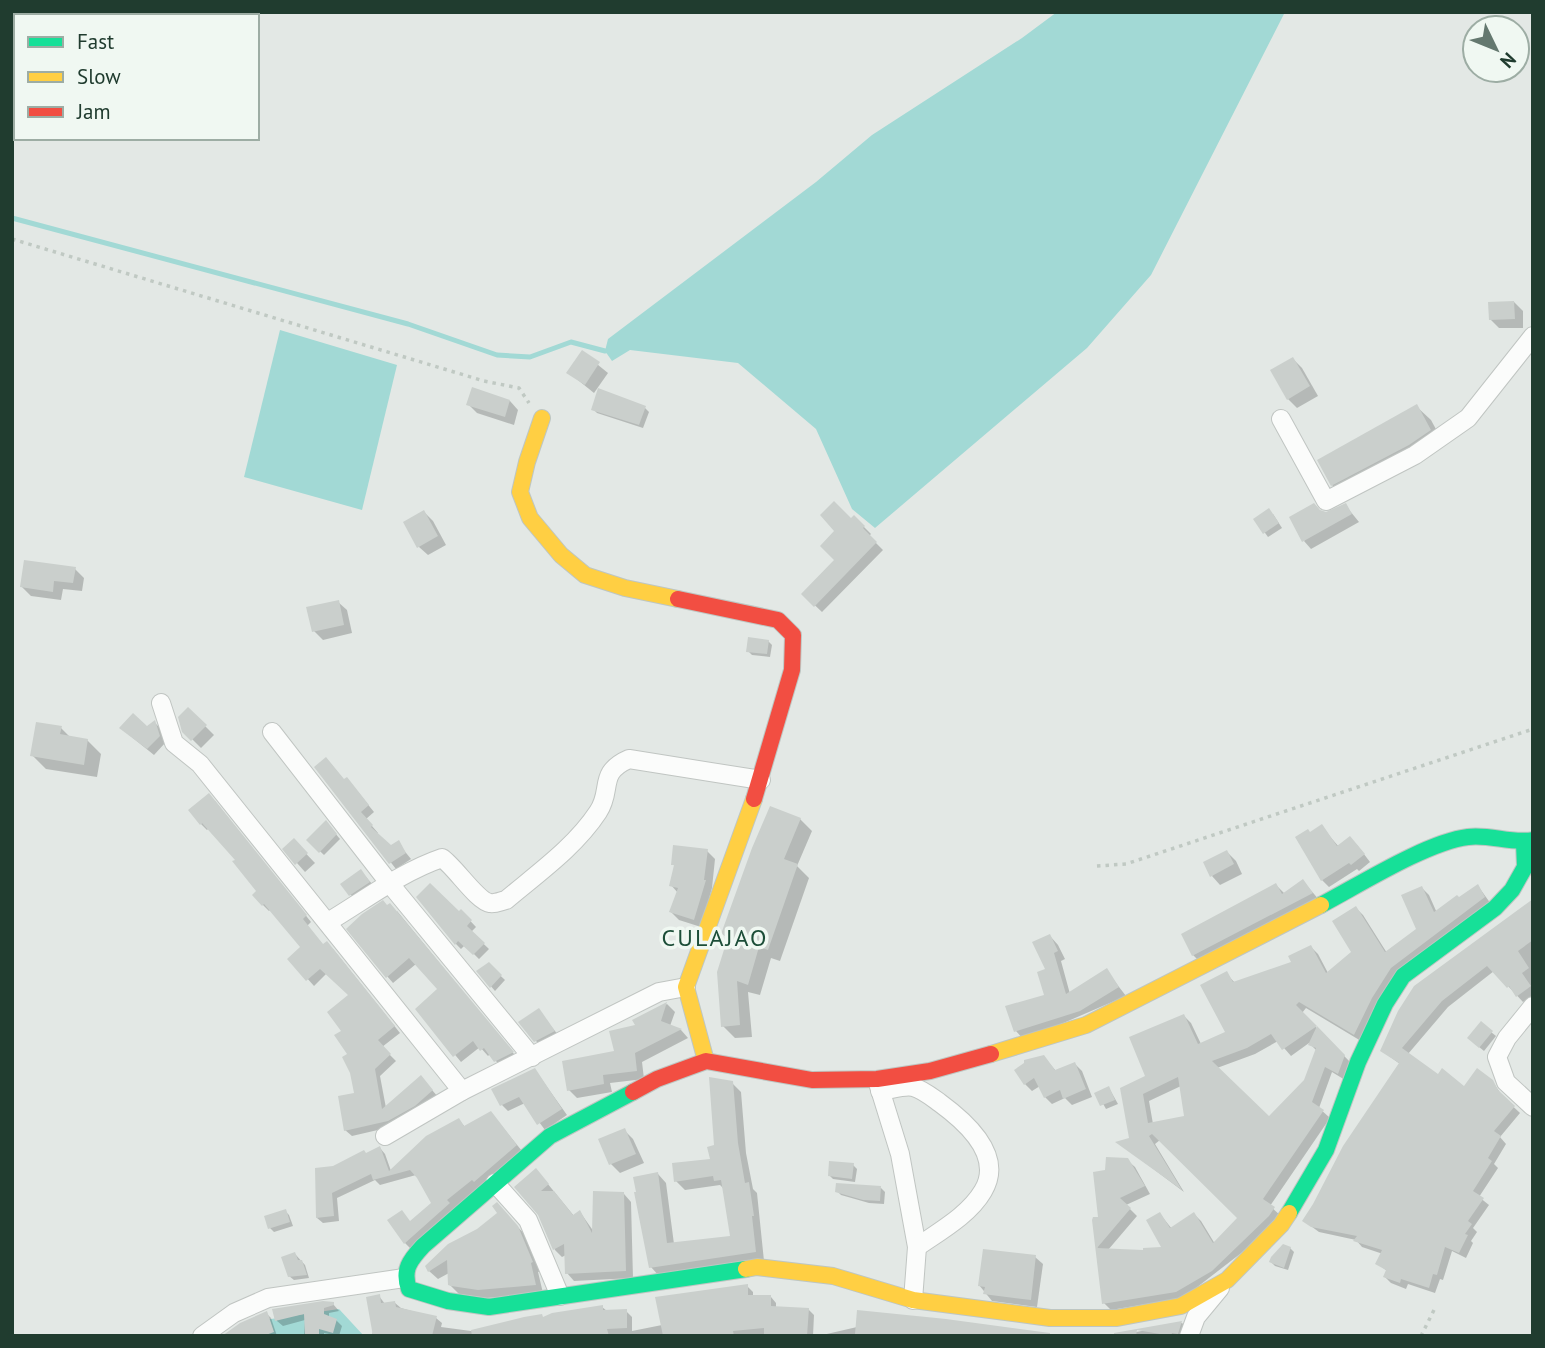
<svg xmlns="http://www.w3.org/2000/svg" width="1545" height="1348" viewBox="0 0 1545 1348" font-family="'PT Sans',sans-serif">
<rect width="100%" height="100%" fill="#e3e8e5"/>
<g fill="#a2d9d5">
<path d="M1057 12H1285L1151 275 1087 348 875 528 852 509 816 429 738 363 630 350 612 361 605 351 608 339 816 182 872 135 1022 38Z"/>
<path d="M280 330 397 365 362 510 244 477Z"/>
<path d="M339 1309 364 1336H234L250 1322Z"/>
</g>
<g fill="#0003" fill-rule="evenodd">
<path d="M1514 302 1523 311V328H1499L1490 319Z"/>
<path d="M582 352 608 373 594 393 568 372Z"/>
<path d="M1293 359 1302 368 1318 396 1297 408 1288 399Z"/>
<path d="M510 401 518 410 514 425 477 413 468 404Z"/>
<path d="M1417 407 1431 420 1444 444 1346 499 1332 485Z"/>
<path d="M645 408 649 412 643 428 597 413 593 409Z"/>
<path d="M1346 506 1359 522 1311 549 1304 541 1321 513 1326 514Z"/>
<path d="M424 512 433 521 446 545 428 555 419 547Z"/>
<path d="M1273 514 1282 528 1268 537 1255 519Z"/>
<path d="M854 517 871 534 869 536 883 550 822 612 803 594 837 560Z"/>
<path d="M75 569 84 578 82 591 63 589 61 600 31 596 22 587Z"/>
<path d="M338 602 347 610 352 633 323 640 314 631Z"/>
<path d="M768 641 772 645 770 657 752 655 748 651Z"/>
<path d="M188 709 214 735 201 748 184 731Z"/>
<path d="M154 722 161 729 165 743 154 755 128 734 147 728Z"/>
<path d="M61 728 71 738 87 740 101 754 97 777 46 769 32 755Z"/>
<path d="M316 767 353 786 374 812 366 819 378 833 376 834 391 847 398 843 411 859 396 869Z"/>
<path d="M215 801 311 922 307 926 324 946 333 949 400 1033 382 1047 396 1061 380 1076 386 1108 427 1084 438 1097 395 1126 352 1136 345 1130 356 1095 349 1055 350 996 327 973 314 986 290 959 303 947 271 909 269 911 263 905 259 892 237 860 209 828 207 830 201 824Z"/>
<path d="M800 819 812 831 797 866 809 878 780 961 771 958 760 995 748 992 752 1037 735 1038 723 1026 729 940 723 934Z"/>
<path d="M1321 826 1339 847 1357 845 1370 862 1359 871 1357 869 1329 887 1322 880Z"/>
<path d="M330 827 340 839 324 855 308 840Z"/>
<path d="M294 841 315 863 305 872 297 863Z"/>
<path d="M707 851 715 859 712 888 701 927 679 920 671 912 678 893 671 885 675 867 673 864Z"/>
<path d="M1227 852 1236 861 1242 874 1220 885 1212 876Z"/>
<path d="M361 871 378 891 359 903 350 894Z"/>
<path d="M1303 881 1320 901 1201 963 1193 955 1276 885 1285 894Z"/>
<path d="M1478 886 1491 904 1398 975 1361 1041 1306 1008 1302 1013 1351 1063 1345 1080 1332 1072 1319 1108 1330 1118 1270 1206 1281 1216 1262 1237 1183 1298 1111 1310 1104 1303 1094 1220 1100 1219 1107 1172 1127 1160 1135 1167 1150 1194 1126 1205 1137 1216 1108 1250 1145 1252 1164 1249 1160 1214 1172 1229 1194 1214 1201 1221 1215 1244 1239 1218 1160 1140 1155 1144 1184 1192 1119 1143 1131 1139 1147 1076 1184 1016 1191 1023 1201 1044 1227 1033 1226 973 1235 983 1293 963 1311 947 1318 954 1328 973 1353 952 1356 908 1363 915 1387 953 1418 930 1422 888 1429 895 1437 913ZM1278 1041 1291 1056 1309 1043 1317 1051 1305 1081 1269 1118 1217 1068 1255 1054ZM1181 1086 1185 1118 1153 1124 1149 1101Z"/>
<path d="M1533 901V995L1523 1002 1494 971 1448 1007 1408 1054 1438 1076 1465 1088 1492 1081 1503 1097 1520 1113 1500 1137 1506 1144 1494 1164 1498 1168 1479 1197 1489 1205 1473 1228 1477 1232 1471 1241 1473 1243 1466 1258 1452 1251 1443 1280 1440 1279 1435 1293 1408 1284 1406 1289 1391 1283 1385 1277 1387 1271 1377 1263 1383 1254 1362 1247 1356 1240 1319 1232 1304 1221 1400 1064 1382 1051Z"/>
<path d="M397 911 518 1059 502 1068 490 1054 488 1056 480 1047 461 1062 417 1009 439 989 416 964 393 983 387 976Z"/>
<path d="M461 911 476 927 471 932 489 949 479 959 465 945 461 949 456 944 459 914Z"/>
<path d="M1050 936 1058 945 1065 959 1061 961 1070 994 1106 970 1126 996 1024 1040 1016 1031 1046 996Z"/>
<path d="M489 965 505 980 495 991 478 971Z"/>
<path d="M667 1004 675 1012 670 1026 681 1030 688 1038 642 1062 644 1079 610 1083 612 1092 577 1098 569 1090 617 1052 637 1026 635 1021Z"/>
<path d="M538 1010 563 1041 545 1050 536 1041Z"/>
<path d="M1481 1024 1496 1036 1484 1051 1473 1042Z"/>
<path d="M1044 1057 1056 1071 1075 1064 1082 1071 1092 1097 1072 1105 1065 1098 1052 1104 1045 1097 1040 1086 1032 1091 1025 1084Z"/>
<path d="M535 1070 567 1115 545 1130 525 1103 508 1111 502 1105 494 1090Z"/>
<path d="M732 1083 741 1092 746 1153 753 1189 757 1193 764 1261 659 1276 651 1267 658 1174 666 1183 674 1244 732 1237 724 1189 720 1185 685 1190 676 1181 712 1160Z"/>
<path d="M1109 1088 1118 1104 1106 1109 1097 1093Z"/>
<path d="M496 1119 522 1151 410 1248 405 1243 411 1222 433 1203 416 1175 380 1185 375 1180 337 1198 339 1221 323 1223 317 1218 333 1168 380 1148 385 1154 391 1171 459 1120 465 1127Z"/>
<path d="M624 1130 633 1139 644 1163 620 1173 611 1164 601 1140Z"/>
<path d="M853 1165 857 1169 855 1182 833 1179 829 1175Z"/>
<path d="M543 1178 574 1216 580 1212 594 1232 624 1194 631 1202 633 1278 574 1281 567 1273 566 1255 562 1257 555 1250 540 1214 516 1187Z"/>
<path d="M881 1188 885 1192 884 1204 869 1203 841 1195 837 1191Z"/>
<path d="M285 1211 289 1215 293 1226 274 1232 270 1228Z"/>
<path d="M505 1213 527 1237 541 1271 538 1272 543 1293 487 1298 459 1294 450 1285 449 1273 438 1279 429 1271Z"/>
<path d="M1290 1248 1294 1252 1288 1270 1275 1266 1271 1262Z"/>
<path d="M295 1254 305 1265 309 1278 294 1280 289 1276Z"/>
<path d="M1035 1257 1043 1264 1037 1307 992 1301 979 1285Z"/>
<path d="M747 1286 753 1292V1297H771L776 1303V1308L808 1309 814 1315 813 1336H372L379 1296 385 1304 395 1303 401 1308 436 1318 442 1323 441 1327 471 1331 602 1307 607 1311H626L632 1317V1331L662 1325Z"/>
<path d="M333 1304 339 1311 329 1313V1318L336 1320 342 1326 339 1336 324 1333V1336H304L305 1320 283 1326 277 1321 274 1310Z"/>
<path d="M858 1312 1051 1335 1052 1336H818L857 1327Z"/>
<path d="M266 1313 271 1318 277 1336H225Z"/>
<path d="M1182 1323 1187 1328 1184 1336H1116Z"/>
</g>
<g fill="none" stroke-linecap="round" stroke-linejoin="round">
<path stroke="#a2d9d5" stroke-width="5" d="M12 218 408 324 497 355 530 357 571 342 605 351"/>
</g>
<g fill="#cacfcc" fill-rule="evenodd">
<path d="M1514 301 1515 319 1489 320 1488 302Z"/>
<path d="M582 350 600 362 585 385 566 373Z"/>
<path d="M1293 357 1310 386 1287 400 1270 370Z"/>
<path d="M472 387 510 400 505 417 466 405Z"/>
<path d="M598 388 646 406 639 425 591 410Z"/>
<path d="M1417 404 1431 430 1409 445 1331 486 1317 460Z"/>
<path d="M834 501 851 518 854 515 865 526 863 528 877 542 814 607 801 594 834 560 820 546 834 531 820 515Z"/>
<path d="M1314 503 1320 510 1326 512 1346 503 1352 514 1302 542 1289 517Z"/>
<path d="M1269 508 1279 523 1263 534 1253 519Z"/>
<path d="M424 510 438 536 417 548 403 522Z"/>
<path d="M24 560 76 567 73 583 54 581 53 592 20 587Z"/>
<path d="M339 600 344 625 312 632 306 607Z"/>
<path d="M748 637 769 640 767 654 746 652Z"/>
<path d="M188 707 207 725 191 741 182 732 178 717Z"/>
<path d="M133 713 147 726 155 720 160 736 147 749 119 728Z"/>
<path d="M36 722 62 726 60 734 88 739 84 765 30 756Z"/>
<path d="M326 757 344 779 347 777 369 805 361 812 373 825 371 827 391 845 399 840 406 853 389 864 314 767Z"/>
<path d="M209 793 307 915 303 919 323 944 327 941 395 1026 378 1040 391 1054 375 1069 382 1109 421 1075 433 1090 415 1106 388 1121 344 1131 338 1096 354 1093 350 1073 342 1057 347 1054 334 1035 341 1031 327 1012 348 995 320 969 306 981 287 959 300 947 264 904 262 906 252 895 256 891 232 861 235 860 202 823 200 825 188 810Z"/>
<path d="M770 806 801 818 784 859 798 864 768 950 759 947 748 985 737 981 740 1025 721 1027 717 972 728 937 721 934 752 848Z"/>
<path d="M326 820 337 834 319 853 306 840Z"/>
<path d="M1322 824 1337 846 1350 836 1365 854 1351 865 1349 863 1321 881 1295 837 1308 829 1310 832Z"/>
<path d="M294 838 308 853 295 865 282 849Z"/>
<path d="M673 845 708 849 704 880H706L694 920 669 912 678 888 669 886 674 865H671Z"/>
<path d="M1227 850 1234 864 1210 877 1203 862Z"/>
<path d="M361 869 370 882 349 896 340 884Z"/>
<path d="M1303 879 1313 893 1192 956 1181 934 1276 883 1282 894Z"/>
<path d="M430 883 459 911 461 909 472 920 467 926 485 943 473 955 458 941 455 945 416 897Z"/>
<path d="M1478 884 1485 897 1391 968 1372 998 1354 1035 1299 1002 1296 1005 1317 1026 1282 1050 1271 1034 1247 1048 1212 1061 1269 1116 1304 1080 1316 1048 1308 1045 1317 1026 1345 1055 1338 1074 1325 1067 1312 1102 1324 1110 1263 1199 1275 1207 1269 1216 1212 1271 1176 1292 1102 1304 1092 1220 1093 1217H1098L1093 1172 1105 1170 1106 1157 1128 1158 1145 1186 1120 1198 1131 1208 1097 1248 1143 1250V1248L1161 1247 1146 1220 1160 1212 1170 1228 1194 1212 1213 1243 1237 1218 1152 1134 1149 1136 1182 1190 1115 1142 1129 1138 1120 1088 1145 1076 1129 1037 1184 1014 1198 1044 1225 1032 1200 985 1227 971 1233 982 1291 962 1288 956 1311 945 1326 973 1351 952 1332 921 1356 906 1385 952 1416 929 1401 895 1422 886 1434 912 1457 895 1459 897ZM1178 1077 1184 1116 1148 1123 1143 1094Z"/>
<path d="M1533 899V940L1518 951 1529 968 1522 973 1531 986 1516 997 1509 986 1507 988 1487 966 1442 1001 1402 1048 1438 1074 1442 1068 1464 1086 1477 1068 1493 1080 1498 1090 1515 1106 1494 1131 1501 1136 1488 1158 1492 1161 1473 1191 1484 1198 1468 1221 1472 1224 1465 1234 1468 1235 1459 1253 1445 1247 1437 1275 1433 1274 1429 1288 1401 1279 1400 1283 1383 1277 1386 1270 1375 1264 1382 1250 1353 1241 1357 1236 1311 1227 1302 1221 1313 1204 1343 1146 1399 1063 1380 1051 1398 1011 1414 986Z"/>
<path d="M383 900 387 905 390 903 514 1052 494 1062 484 1048 480 1051 473 1041 453 1057 415 1009 437 989 409 958 386 978 346 929 362 914Z"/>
<path d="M1050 934 1058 951 1054 953 1066 994 1107 968 1119 987 1080 1011 1014 1032 1005 1006 1044 995 1037 972 1045 969 1032 942Z"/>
<path d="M489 962 502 975 490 988 476 971Z"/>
<path d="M667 1002 661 1021 682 1029 635 1053 637 1071 603 1075 604 1084 567 1091 562 1061 614 1051 609 1031 635 1025 632 1020Z"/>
<path d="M539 1008 555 1031 534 1042 518 1022Z"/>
<path d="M1481 1021 1493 1031 1479 1048 1467 1038Z"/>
<path d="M1044 1055 1055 1070 1075 1062 1086 1089 1063 1099 1060 1090 1044 1098 1034 1078 1024 1085 1014 1070 1024 1063V1060Z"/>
<path d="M535 1068 562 1109 537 1125 519 1097 500 1106 491 1089Z"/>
<path d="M709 1077 733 1081 738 1143 745 1183 749 1182 754 1216H752L756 1252 649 1268 634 1192H636L633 1177 658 1172 667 1243 730 1236 721 1180 714 1181 713 1176 674 1182 672 1163 710 1159 707 1147 714 1145Z"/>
<path d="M1109 1086 1115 1100 1100 1106 1094 1093Z"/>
<path d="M491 1111 517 1145 474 1182 472 1180 447 1200 450 1203 404 1244 387 1220 402 1210 410 1221 431 1203 417 1178 410 1170 373 1180 371 1174 332 1193 334 1216 316 1218 315 1168 333 1166 364 1150 366 1153 380 1146 389 1171 426 1136 459 1118 464 1126Z"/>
<path d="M625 1128 636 1154 609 1165 598 1139Z"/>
<path d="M829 1161 854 1163 852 1179 828 1176Z"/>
<path d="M536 1168 549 1184 541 1191H554L573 1215 580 1210 592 1233 593 1191 624 1192 626 1271 565 1274 564 1244 553 1250 538 1215 514 1187Z"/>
<path d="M836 1183 881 1186 880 1201 863 1200 835 1192Z"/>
<path d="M497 1202 518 1226 533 1262 531 1263 536 1285 478 1290 451 1286 448 1285 447 1260 428 1272 425 1266 448 1244 477 1229 497 1213 492 1206Z"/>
<path d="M286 1209 290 1222 268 1229 264 1216Z"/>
<path d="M1283 1244 1291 1247 1284 1268 1269 1262 1271 1257Z"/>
<path d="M983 1249 1036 1255 1031 1300 983 1294 985 1287 978 1286Z"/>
<path d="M295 1252 298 1260H302L307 1275 288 1277 281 1257Z"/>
<path d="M748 1284V1295H771V1306L809 1308 807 1336H764V1328L733 1331 734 1336H663L655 1297Z"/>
<path d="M380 1294 381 1303 395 1301 396 1307 437 1316 432 1336H373L366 1297Z"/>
<path d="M323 1301 334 1302V1305L324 1308V1314L337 1319 333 1333 319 1329V1336H305L304 1314 275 1321 272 1309Z"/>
<path d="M603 1305V1310L627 1309V1328L607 1329 609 1336H472L471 1330 524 1317 542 1314 543 1317 552 1313Z"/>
<path d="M857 1310 946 1319 1050 1333V1336L855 1334Z"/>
<path d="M267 1311 274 1332 263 1336H222L240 1323Z"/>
<path d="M1182 1321 1178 1334 1172 1333 1171 1336 1137 1330 1136 1336H1114V1333Z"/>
</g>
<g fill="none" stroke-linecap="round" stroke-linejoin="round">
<g stroke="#c0c5c2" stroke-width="20">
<g id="street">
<path d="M1281 419 1326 501 1415 455 1468 418 1533 336"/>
<path d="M161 703 174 743 200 764 462 1091"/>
<path d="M272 732 390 884 532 1057"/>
<path d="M328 922C365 900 401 872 442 858 456 868 477 901 490 903 495 904 501 901 506 900 538 873 575 847 598 812 613 790 597 773 629 759L761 780"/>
<path d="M1533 1006 1507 1038 1497 1057 1506 1082 1533 1107"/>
<path d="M878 1083 900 1154 917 1247 913 1300"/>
<path d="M880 1091C890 1090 904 1085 913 1087 922 1089 933 1098 940 1103 966 1122 1004 1156 983 1191 969 1215 940 1231 917 1247"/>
<path d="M385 1136 462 1091 659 992 686 987"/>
<path d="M495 1183 528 1220 560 1296"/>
<path d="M202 1336 234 1313 268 1298 404 1278"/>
<path d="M1189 1336 1196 1317 1220 1288"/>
</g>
</g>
<g stroke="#bec6c2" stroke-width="18">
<g id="fast">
<path d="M1321 905C1359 885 1427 842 1468 837 1490 834 1511 844 1533 840"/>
<path d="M633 1092 550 1136 423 1246C410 1260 402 1270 409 1289L448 1301 489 1307 746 1269"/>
<path d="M1289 1213 1326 1150 1358 1062 1385 1004 1403 976 1495 908 1512 890 1525 867 1524 843"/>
</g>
</g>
<g stroke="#bec6c2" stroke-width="18">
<g id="slow">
<path d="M542 418 527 462 520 492 530 518 561 555 585 575 625 588 678 599"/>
<path d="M991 1054 1086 1025 1321 905"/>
<path d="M706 1061 686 987 754 799"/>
<path d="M746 1269 757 1267 833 1276 913 1300 1050 1318H1117L1181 1306 1227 1280 1281 1225 1289 1213"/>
</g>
</g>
<g stroke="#bec6c2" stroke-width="18">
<g id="jam">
<path d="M678 599 778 620 793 635 792 670 754 799"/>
<path d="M633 1092 657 1079 706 1061 812 1080 877 1079 930 1071 991 1054"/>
</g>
</g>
<g stroke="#c0c9c3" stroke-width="3.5" stroke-dasharray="3.5 5" stroke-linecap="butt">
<path d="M12 239 484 381 519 388 529 403"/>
<path d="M1097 866 1126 864 1533 729"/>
<path d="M1421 1336 1434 1310"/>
</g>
<use href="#street" stroke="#fbfcfb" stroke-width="18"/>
<use href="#fast" stroke="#16e098" stroke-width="16"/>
<use href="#slow" stroke="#ffcf43" stroke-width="16"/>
<use href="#jam" stroke="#f24e42" stroke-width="16"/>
</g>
<g text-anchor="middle" stroke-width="7" stroke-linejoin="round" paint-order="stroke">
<g font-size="24" letter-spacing="2" fill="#1c4e38" stroke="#f0f8f2">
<text x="715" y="946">CULAJAO</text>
</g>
</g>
<rect width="1545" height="1348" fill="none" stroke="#203c2f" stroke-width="28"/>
<rect x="14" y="14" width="245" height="126" fill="#f0f8f2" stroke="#9dada4" stroke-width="2"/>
<rect x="28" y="37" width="35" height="10" fill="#16e098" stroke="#9dada4" stroke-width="2"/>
<text x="77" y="49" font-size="21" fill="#203c2f">Fast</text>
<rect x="28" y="72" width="35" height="10" fill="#ffcf43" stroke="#9dada4" stroke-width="2"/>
<text x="77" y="84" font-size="21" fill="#203c2f">Slow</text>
<rect x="28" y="107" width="35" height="10" fill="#f24e42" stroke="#9dada4" stroke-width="2"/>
<text x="77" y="119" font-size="21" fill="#203c2f">Jam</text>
<g transform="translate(1496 49) rotate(133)"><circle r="33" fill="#f0f8f2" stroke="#9dada4" stroke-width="2"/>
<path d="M0-5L12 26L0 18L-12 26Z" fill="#64786f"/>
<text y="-10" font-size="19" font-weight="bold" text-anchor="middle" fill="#203c2f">N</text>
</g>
</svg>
